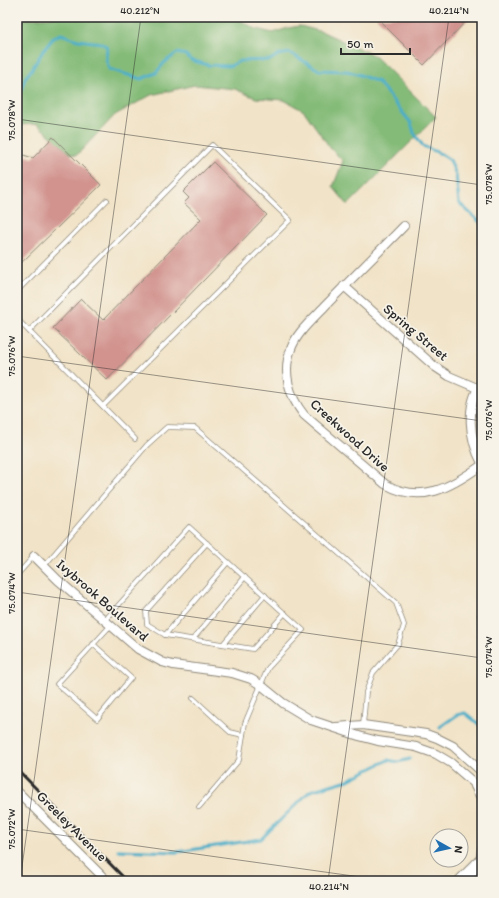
<svg xmlns="http://www.w3.org/2000/svg" width="499" height="898" viewBox="0 0 499 898" font-family="Itim,sans-serif">
<rect width="100%" height="100%" fill="#f7f3e8"/>
<filter id="ink" filterUnits="userSpaceOnUse"><feTurbulence type="fractalNoise" baseFrequency=".025" numOctaves="2"/><feDisplacementMap in="SourceGraphic" scale="8" xChannelSelector="R" yChannelSelector="G"/><feConvolveMatrix kernelMatrix="1 2 1 2 8 2 1 2 1" color-interpolation-filters="sRGB"/></filter>
<filter id="wash" filterUnits="userSpaceOnUse"><feTurbulence type="fractalNoise" baseFrequency=".012" numOctaves="4" result="noise"/><feDisplacementMap in="SourceGraphic" scale="16" xChannelSelector="R" yChannelSelector="G"/><feGaussianBlur stdDeviation="0.9" result="paint"/><feColorMatrix in="noise" values="0 0 0 0 0 0 0 0 0 0 0 0 0 0 0 0 0 1.4 0 .05"/><feComposite in="paint" operator="in"/></filter>
<g filter="url(#wash)">
<rect width="100%" height="100%" fill="#f1e3c7"/>
<path fill="#84bb78" stroke="#587352" d="M52 17H234L256 29 273 33 288 28 300 26 323 32 375 56 436 117 348 205 333 187 343 161 331 149 304 111 284 100 256 98 235 89 195 85 151 95 115 115 77 155 71 154 37 124 17 125V20Z"/>
<g fill="none" stroke-linecap="round" stroke-linejoin="round">
<g stroke="#4aaec9" stroke-width="3">
<path d="M17 94 22 90 25 78 32 69 43 51 54 37 61 34 78 40 102 43 107 47 106 59 109 69 141 79 156 73 164 63 177 53 186 55 191 60 208 65 230 66 240 61 270 60 278 55 290 53 319 70 347 71 360 75 378 82 411 123 414 133 423 146 441 154 450 160 456 175 459 203 482 224"/>
<path d="M440 727 457 715 465 713 480 725H482"/>
<path d="M118 850 177 852 261 839 310 791 348 780 388 760 398 762 410 759"/>
<path d="M93 881 94 880"/>
</g>
</g>
<g id="blocks">
<g fill="#d2938e">
<path d="M376 17H470L424 65Z"/>
<path d="M53 137 101 185 17 267V153L33 158Z"/>
<path d="M213 162 267 215 107 380 53 328 81 299 103 320 201 219 184 203 189 198 183 192Z"/>
</g>
</g>
</g>
<g filter="url(#ink)">
<use href="#blocks" fill-opacity="0" stroke="#8e8779" stroke-width="1"/>
<g fill="none" stroke-linecap="round" stroke-linejoin="round">
<g stroke="#8e8779" stroke-width="5.5">
<g id="lane">
<path d="M17 291 107 200"/>
<path d="M17 319 135 439"/>
<path d="M29 331 212 145 290 220 103 406"/>
<path d="M207 543 146 611 147 624 165 635 253 649 285 613"/>
<path d="M44 566 147 445 167 427 195 428 396 603 404 625 398 644 373 673 366 692 363 725"/>
<path d="M17 575 34 556"/>
<path d="M480 615 482 616"/>
<path d="M105 620 189 527 303 630 268 668 245 723 239 760 199 807"/>
<path d="M165 635 228 562"/>
<path d="M193 639 245 577"/>
<path d="M93 644 131 678 97 719 57 684 111 625"/>
<path d="M223 644 265 595"/>
<path d="M193 698 230 732 243 735"/>
</g>
</g>
<g stroke="#8e8779" stroke-width="10">
<g id="street">
<path d="M404 226C378 253 351 279 325 306 313 319 297 332 291 349 282 372 289 396 304 415L385 484C422 505 451 487 482 465"/>
<path d="M344 286 434 366 449 376 477 388"/>
<path d="M482 382C465 405 469 439 482 463"/>
<path d="M34 556 58 580 138 649 162 662 173 665 232 673 251 679 261 685 283 703 311 720 359 736 378 741 416 747 436 754 451 763 482 790"/>
<path d="M336 727 363 725 426 734 437 738 453 746 482 772"/>
<path d="M475 786 482 800"/>
<path d="M17 791 107 881"/>
<path d="M480 863 482 849"/>
</g>
</g>
<g stroke="#8e8779" stroke-width="14">
<path id="secondary" d="M461 881 482 860"/>
</g>
<use href="#lane" stroke="#fff" stroke-width="4"/>
<use href="#street" stroke="#fff" stroke-width="8"/>
<use href="#secondary" stroke="#fff" stroke-width="12"/>
<path stroke="#2b2b2b" stroke-width="3" d="M17 769 127 881"/>
</g>
</g>
<path fill="none" stroke="#2b2b2b" stroke-width="1" stroke-opacity="0.45" d="M17 119 482 185M17 356 482 421M17 592 482 658M17 829 389 881M20 881 141 17M328 881 449 17"/>
<g text-anchor="middle" stroke-width="3.5" stroke-linejoin="round" paint-order="stroke">
<g font-size="14" fill="#2b2b2b" stroke="#f7f3e8">
<text transform="translate(416 332) rotate(40)" y="5">Spring Street</text>
<text transform="translate(350 435) rotate(42)" y="5">Creekwood Drive</text>
<text transform="translate(103 600) rotate(41)" y="5">Ivybrook Boulevard</text>
<text transform="translate(72 826) rotate(45)" y="5">Greeley Avenue</text>
</g>
</g>
<rect width="499" height="898" fill="none" stroke="#f7f3e8" stroke-width="44"/>
<g transform="translate(449 848) rotate(98)"><circle r="19" fill="#f7f3e8" stroke="#a5a39c"/>
<path d="M0-3L7 15L0 10L-7 15Z" fill="#1f6fb2"/>
<text y="-6" font-size="11" font-weight="bold" text-anchor="middle" fill="#2b2b2b">N</text>
</g>
<path d="M341 48v6h69v-6" fill="none" stroke="#2b2b2b" stroke-width="2"/>
<text x="347" y="48" font-size="12" fill="#2b2b2b" stroke="#f7f3e8" stroke-width="3" paint-order="stroke">50 m</text>
<rect x="22" y="22" width="455" height="854" fill="none" stroke="#2b2b2b" stroke-width="1.5"/>
<g font-size="10" text-anchor="middle" fill="#2b2b2b">
<text x="140" y="14">40.212°N</text>
<text x="449" y="14">40.214°N</text>
<text transform="translate(11 120) rotate(-90)" y="4">75.078°W</text>
<text transform="translate(488 184) rotate(-90)" y="4">75.078°W</text>
<text transform="translate(11 356) rotate(-90)" y="4">75.076°W</text>
<text transform="translate(488 420) rotate(-90)" y="4">75.076°W</text>
<text transform="translate(11 593) rotate(-90)" y="4">75.074°W</text>
<text transform="translate(488 657) rotate(-90)" y="4">75.074°W</text>
<text transform="translate(11 829) rotate(-90)" y="4">75.072°W</text>
<text x="329" y="890">40.214°N</text>
</g>
</svg>
